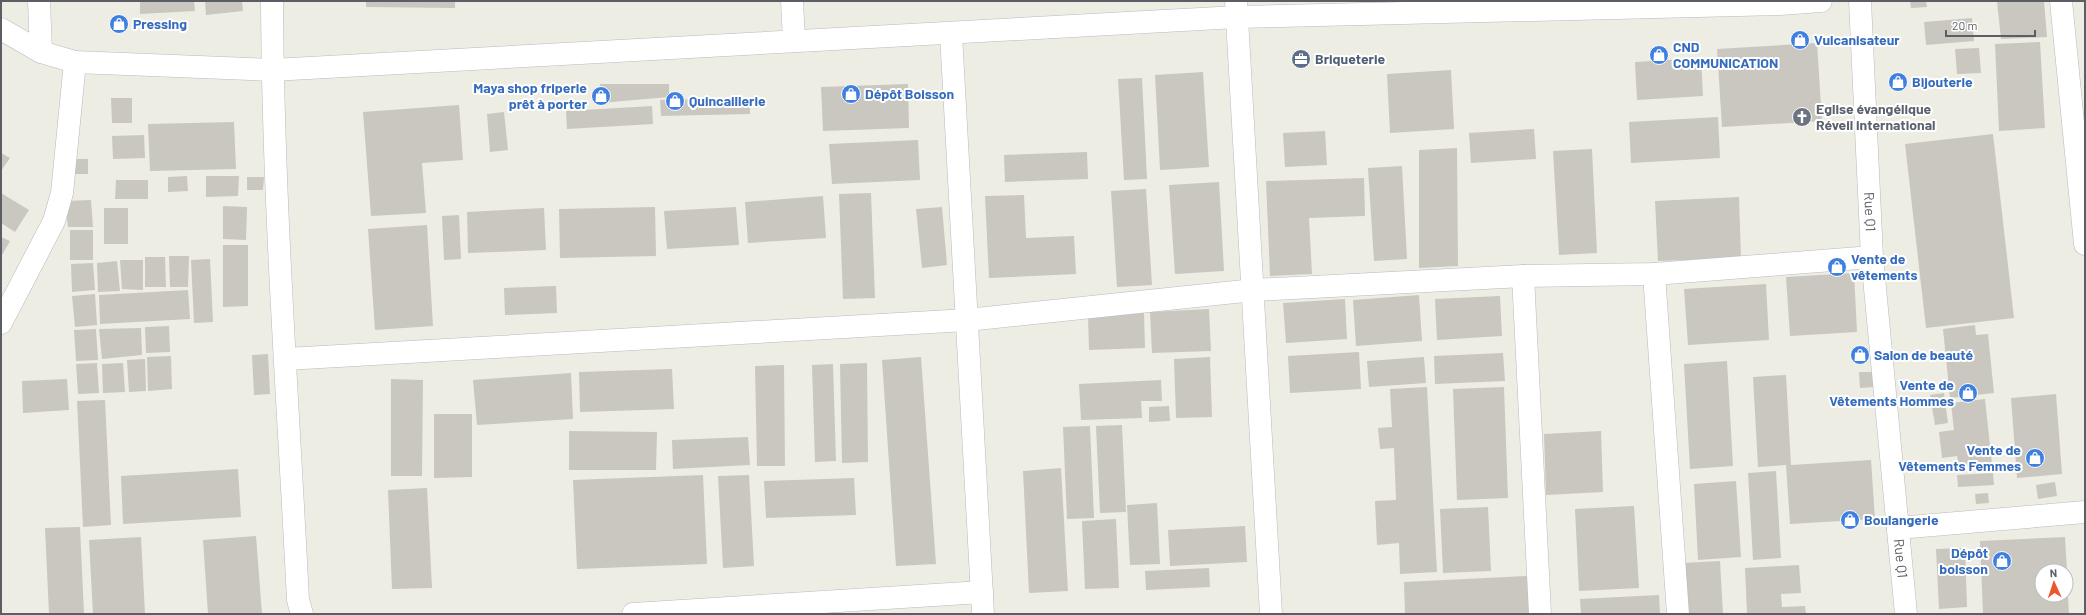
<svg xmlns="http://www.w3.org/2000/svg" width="2086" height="615" viewBox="0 0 2086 615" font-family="Barlow,sans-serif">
<rect width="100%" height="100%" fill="#eeede3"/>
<g fill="#c9c7c0">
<path d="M140 1H194L195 11 140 14Z"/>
<path d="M205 1H242L243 11 206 15Z"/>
<path d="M366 1H455V8L366 7Z"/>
<path d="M1910 1H1926L1927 7 1911 8Z"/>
<path d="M1997 1H2044L2047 37 2001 39Z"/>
<path d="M1972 18 1974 41 1926 45 1924 22Z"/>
<path d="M2040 42 2045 128 1999 131 1995 44Z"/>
<path d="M1817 43 1822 121 1722 127 1717 49Z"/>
<path d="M1979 48 1981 73 1957 74 1955 49Z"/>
<path d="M1701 58 1703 96 1637 100 1635 62Z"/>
<path d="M1451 70 1454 129 1390 133 1387 74Z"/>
<path d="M1203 72 1209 167 1160 170 1155 75Z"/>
<path d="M1142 78 1147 179 1124 180 1118 79Z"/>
<path d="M600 84H669V97L600 103Z"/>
<path d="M908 84 909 128 823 131 821 87Z"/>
<path d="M111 98H132V123H112Z"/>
<path d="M750 98V114L661 116 660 100Z"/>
<path d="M459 105 463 160 422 163 426 213 371 216 363 112Z"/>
<path d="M652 106 653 124 567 129 566 111Z"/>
<path d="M504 112 508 150 490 152 487 114Z"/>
<path d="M1718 117 1720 158 1631 163 1629 122Z"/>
<path d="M234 122 236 169 150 171 148 124Z"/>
<path d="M1534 129 1536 159 1471 163 1469 133Z"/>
<path d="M1325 131 1327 165 1285 167 1283 133Z"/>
<path d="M1993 134 2014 318 1926 328 1905 144Z"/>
<path d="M144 135 145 158 113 159 112 136Z"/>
<path d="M918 140 920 180 832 184 829 144Z"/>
<path d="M1457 148 1458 266 1419 268V150Z"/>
<path d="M1592 149 1597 253 1559 255 1553 151Z"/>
<path d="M1087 152 1088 179 1005 182 1004 155Z"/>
<path d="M1 153 10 158 1 171Z"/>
<rect x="73" y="159" width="15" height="15"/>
<path d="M1402 166 1407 259 1374 261 1368 168Z"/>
<path d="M187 176 188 191 168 192V177Z"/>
<path d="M206 176H239L238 196 206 197Z"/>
<path d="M247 177H264L263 190H247Z"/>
<path d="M1364 178 1365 216 1309 218 1312 274 1270 276 1266 181Z"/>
<path d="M116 180H148V199H115Z"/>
<path d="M1219 182 1224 271 1175 274 1169 185Z"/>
<path d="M1146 189 1152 285 1117 287 1111 191Z"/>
<path d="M1 193 29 210 15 232 1 223Z"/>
<path d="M871 193 875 298 843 299 839 194Z"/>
<path d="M1024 195 1026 238 1074 236 1076 274 989 278 985 196Z"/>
<path d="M823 196 826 238 748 243 745 202Z"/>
<path d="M1739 197 1741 258 1658 261 1655 201Z"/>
<path d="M91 200 93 227H68L65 201Z"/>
<path d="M223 206 247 207 246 240 223 239Z"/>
<path d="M655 207 656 256 560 258 559 209Z"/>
<path d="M736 207 739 245 667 249 664 211Z"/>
<path d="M942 207 947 265 922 268 916 209Z"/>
<rect x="104" y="208" width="24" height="36"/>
<path d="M544 208 546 250 468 253 467 212Z"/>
<path d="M459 215 461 259 444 260 442 216Z"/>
<path d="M427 225 433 326 375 330 368 229Z"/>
<rect x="70" y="230" width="23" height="30"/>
<path d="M1 237 10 241 1 257Z"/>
<path d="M223 245H248V306L223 307Z"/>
<path d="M169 256H189L188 287H170Z"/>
<path d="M145 257H165L166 287H145Z"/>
<path d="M210 259 213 322 194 323 191 260Z"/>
<path d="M120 260H143V290L122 289Z"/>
<path d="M117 261 120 291 98 292 97 263Z"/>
<path d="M93 263 95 290 72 292 71 264Z"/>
<path d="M1854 273 1857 332 1790 336 1786 277Z"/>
<path d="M1766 284 1769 340 1688 345 1684 289Z"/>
<path d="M556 286 557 313 505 315 504 288Z"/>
<path d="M188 290 190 319 100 324 99 295Z"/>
<path d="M95 294 97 325 75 327 72 296Z"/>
<path d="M1419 295 1422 341 1356 346 1353 300Z"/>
<path d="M1500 296 1502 336 1437 340 1435 299Z"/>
<path d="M1345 299 1347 339 1286 343 1283 303Z"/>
<path d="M1209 309 1211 351 1152 353 1150 312Z"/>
<path d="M1144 313 1145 348 1089 350 1088 315Z"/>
<path d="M1975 325 1976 335 1988 334 1994 393 1950 398 1943 329Z"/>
<path d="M169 326 170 352 146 353 145 327Z"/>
<path d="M141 328 142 355 102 359 99 329Z"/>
<path d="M96 329 98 360 76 361 74 330Z"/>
<path d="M1359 352 1361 389 1290 393 1288 356Z"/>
<path d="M1503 353 1505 381 1435 384 1434 356Z"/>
<path d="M268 354 270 394 254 395 252 355Z"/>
<path d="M171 356 172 389 148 391 147 357Z"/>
<path d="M921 357 936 564 896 566 882 360Z"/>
<path d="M1210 357 1212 417 1176 418 1174 359Z"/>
<path d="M1424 357 1426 383 1369 387 1367 361Z"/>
<path d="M145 359 146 391 129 392 127 360Z"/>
<path d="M1727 361 1733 466 1690 469 1684 364Z"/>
<path d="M97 363 99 393 78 394 76 364Z"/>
<path d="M123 363 125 392 103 393 102 364Z"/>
<path d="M867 363 868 462 842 463 840 364Z"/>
<path d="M833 364 836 461 815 462 812 365Z"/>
<path d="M784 365 785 466H757L755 366Z"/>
<path d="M672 369 674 409 580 412 579 372Z"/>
<path d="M1859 372H1873L1874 387 1860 388Z"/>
<path d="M571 373 573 419 477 425 473 380Z"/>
<path d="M1786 375 1791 465 1871 460 1875 519 1790 524 1786 465 1758 467 1753 377Z"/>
<path d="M67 379 69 410 23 413 22 381Z"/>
<path d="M391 379 423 380 422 476H391Z"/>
<path d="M1161 380 1162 401H1141L1142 418 1081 420 1079 384Z"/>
<path d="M1427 387 1437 572 1400 574 1399 543 1377 545 1375 501 1396 500 1394 448 1380 449 1378 428 1392 427 1390 389Z"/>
<path d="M1504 387 1508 498 1457 500 1453 389Z"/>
<path d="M1944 393 1948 423 1935 425 1930 395Z"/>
<path d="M2056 394 2062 474 2017 478 2011 398Z"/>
<path d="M1985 399 1992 464 1959 467 1957 456 1942 458 1939 432 1954 430 1951 403Z"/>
<path d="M105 400 111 525 83 527 77 401Z"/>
<path d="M1169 406 1170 421 1149 422V407Z"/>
<path d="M434 414H472V477L434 478Z"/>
<path d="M1122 425 1126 512 1100 513 1096 426Z"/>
<path d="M1090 426 1094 518 1067 519 1063 427Z"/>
<path d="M569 431 657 432 656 470H569Z"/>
<path d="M1601 431 1603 492 1546 495 1544 434Z"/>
<path d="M748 437 750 465 673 469 672 440Z"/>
<path d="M1061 468 1068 591 1029 593 1023 471Z"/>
<path d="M238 469 241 517 123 524 121 476Z"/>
<path d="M1776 471 1781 558 1753 560 1748 473Z"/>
<path d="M1993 473 1994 485 1958 487 1957 475Z"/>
<path d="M703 475 707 564 577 569 573 480Z"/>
<path d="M749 475 754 566 723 568 718 476Z"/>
<path d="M854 478 856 515 766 518 764 481Z"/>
<path d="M1736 481 1741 557 1698 560 1694 484Z"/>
<path d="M2055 482 2057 496 2038 499 2036 485Z"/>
<path d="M427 488 432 588 392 589 388 490Z"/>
<path d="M1988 493 1989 503 1976 504 1975 494Z"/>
<path d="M1157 503 1160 564 1130 565 1127 505Z"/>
<path d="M1634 506 1639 588 1579 591 1575 509Z"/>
<path d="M1488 507 1491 571 1443 573 1440 509Z"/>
<path d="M1116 519 1119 588 1085 589 1082 521Z"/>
<path d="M1245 526 1247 562 1170 566 1168 530Z"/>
<path d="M80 527 84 614H49L45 528Z"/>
<path d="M256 536 262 614H208L203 540Z"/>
<path d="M141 537 145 614H93L89 540Z"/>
<path d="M2065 537 2067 571H2042V595H2066L2067 577 2069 614H1983L1980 541Z"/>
<path d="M1965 548 1967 607 1939 609 1936 549Z"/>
<path d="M1720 561 1723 614H1685L1682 563Z"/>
<path d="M1799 565 1801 593 1781 594 1782 607 1805 606 1806 614H1747L1745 568Z"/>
<path d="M1209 568 1210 587 1146 590 1145 571Z"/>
<path d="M1527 576 1529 614H1405L1404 582Z"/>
<path d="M1659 595 1660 614H1581L1580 599Z"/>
</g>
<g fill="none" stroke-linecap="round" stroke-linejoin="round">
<g stroke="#b8babf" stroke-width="23">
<g id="minor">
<path d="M39 1 41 52"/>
<path d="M272 1C273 201 288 400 298 600L302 614"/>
<path d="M792 1 794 41"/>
<path d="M1236 1 1271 614"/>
<path d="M2061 1 2085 244"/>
<path d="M1 29 41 52 75 62 272 70 1237 17 1780 4 1821 1"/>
<path d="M951 34 983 614"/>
<path d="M1654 274 1678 614"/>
<path d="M1523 276 1540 614"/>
<path d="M1 323 54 221 62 193 75 62"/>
<path d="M286 359 967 320 1254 290 1523 276 1654 274 1872 257"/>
<path d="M1898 528 2085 512"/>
<path d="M633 614 982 592"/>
</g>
</g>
<g stroke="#b8babf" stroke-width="23">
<g id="tertiary">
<path id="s1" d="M1860 1 1872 257 1906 614"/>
</g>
</g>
<use href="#minor" stroke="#fff" stroke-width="22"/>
<use href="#tertiary" stroke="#fff" stroke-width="22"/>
</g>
<defs>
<g id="shop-disc" transform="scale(1)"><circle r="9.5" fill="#3f7fe0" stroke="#fff"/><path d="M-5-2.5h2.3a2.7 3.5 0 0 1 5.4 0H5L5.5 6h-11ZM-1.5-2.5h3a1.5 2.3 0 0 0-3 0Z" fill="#fff"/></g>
<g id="office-disc" transform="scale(1)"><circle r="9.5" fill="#5c6f8a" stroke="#fff"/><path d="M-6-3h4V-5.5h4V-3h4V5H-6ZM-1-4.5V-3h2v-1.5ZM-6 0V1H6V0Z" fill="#fff"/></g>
<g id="church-disc" transform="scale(1)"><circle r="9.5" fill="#6b7280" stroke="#fff"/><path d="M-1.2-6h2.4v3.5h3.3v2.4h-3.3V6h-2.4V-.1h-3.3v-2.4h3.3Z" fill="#fff"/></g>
</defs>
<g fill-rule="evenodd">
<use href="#shop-disc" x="119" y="24"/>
<use href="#shop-disc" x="1800" y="40"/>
<use href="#shop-disc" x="1659" y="55"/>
<use href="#office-disc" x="1301" y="59"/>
<use href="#shop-disc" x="1898" y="82"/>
<use href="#shop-disc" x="851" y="94"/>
<use href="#shop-disc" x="601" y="96"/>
<use href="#shop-disc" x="675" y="101"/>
<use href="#church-disc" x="1802" y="117"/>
<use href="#shop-disc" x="1837" y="267"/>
<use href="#shop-disc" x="1860" y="355"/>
<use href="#shop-disc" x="1968" y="393"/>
<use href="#shop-disc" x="2035" y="458"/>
<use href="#shop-disc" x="1850" y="520"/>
<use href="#shop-disc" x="2002" y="561"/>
</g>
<g text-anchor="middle" stroke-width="4" stroke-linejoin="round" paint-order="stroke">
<g font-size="14" font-weight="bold" fill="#366cbe" stroke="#fff" text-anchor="start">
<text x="133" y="29">Pressing</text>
<text x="1814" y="45">Vulcanisateur</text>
<text x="1673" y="52">CND<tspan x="1673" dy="16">COMMUNICATION</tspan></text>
<text x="1912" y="87">Bijouterie</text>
<text x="587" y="93" text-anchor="end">Maya shop friperie<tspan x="587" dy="16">prêt à porter</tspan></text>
<text x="865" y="99">Dépôt Boisson</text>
<text x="689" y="106">Quincaillerie</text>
<text x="1851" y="264">Vente de<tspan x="1851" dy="16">vêtements</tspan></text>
<text x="1874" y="360">Salon de beauté</text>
<text x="1954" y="390" text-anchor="end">Vente de<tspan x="1954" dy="16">Vêtements Hommes</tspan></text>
<text x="2021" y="455" text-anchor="end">Vente de<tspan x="2021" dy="16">Vêtements Femmes</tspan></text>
<text x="1864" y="525">Boulangerie</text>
<text x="1988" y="558" text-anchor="end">Dépôt<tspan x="1988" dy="16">boisson</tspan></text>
</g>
<g font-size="14" font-weight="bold" fill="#4e5e75" stroke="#fff" text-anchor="start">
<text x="1315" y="64">Briqueterie</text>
</g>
<g font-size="14" font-weight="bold" fill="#5b616d" stroke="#fff" text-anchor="start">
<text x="1816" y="114">Eglise évangélique<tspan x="1816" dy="16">Réveil international</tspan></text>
</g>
<g font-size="14" fill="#5b5e64" stroke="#fff">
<text dy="5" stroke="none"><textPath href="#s1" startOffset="211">Rue Q1</textPath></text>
<text dy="5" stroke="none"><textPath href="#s1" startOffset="559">Rue Q1</textPath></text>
</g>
</g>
<rect width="2086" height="615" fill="none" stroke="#5b5e64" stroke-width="4"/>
<g transform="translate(2054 583) rotate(357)"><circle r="19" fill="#ffffff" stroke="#bdbfc1"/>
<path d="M0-3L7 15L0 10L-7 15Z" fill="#e9582e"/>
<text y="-6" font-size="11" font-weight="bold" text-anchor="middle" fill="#5b5e64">N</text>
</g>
<path d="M1946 30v6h89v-6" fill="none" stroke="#5b5e64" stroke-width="2"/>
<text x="1952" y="30" font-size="12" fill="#5b5e64" stroke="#ffffff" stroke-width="3" paint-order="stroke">20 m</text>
</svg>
